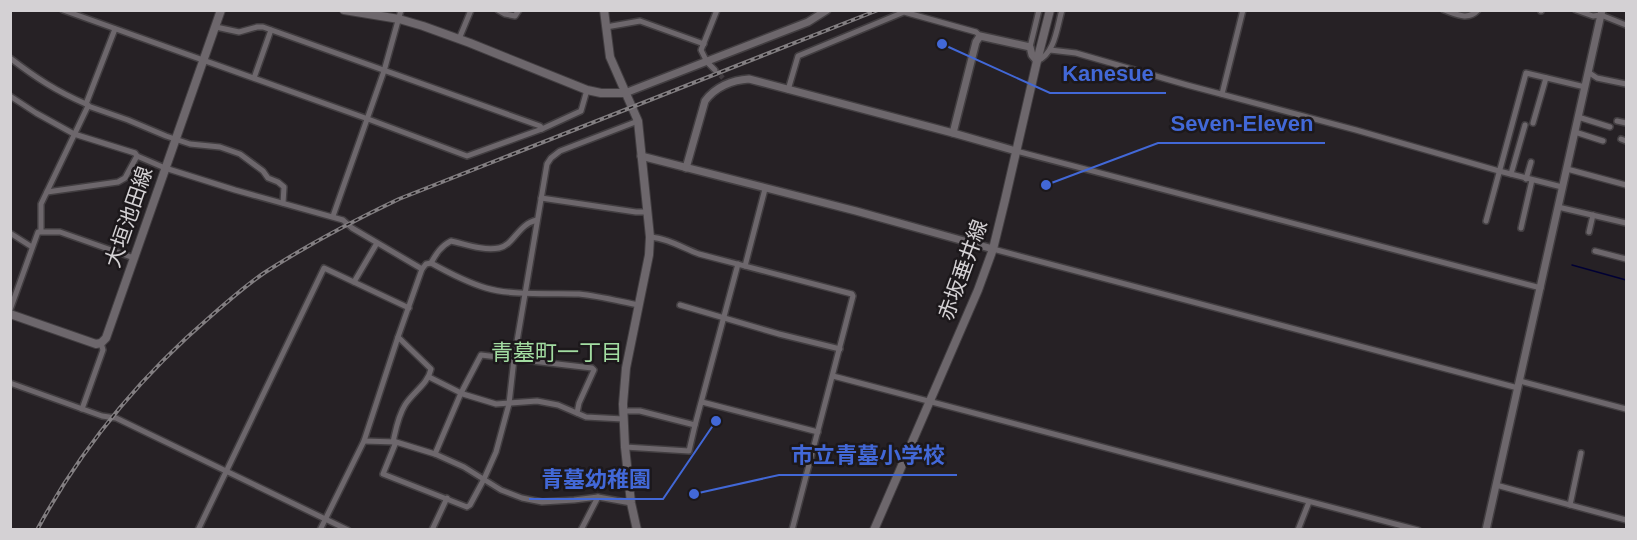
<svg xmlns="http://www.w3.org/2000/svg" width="1637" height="540" viewBox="0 0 1637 540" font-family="Arial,'Noto Sans JP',sans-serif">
<rect width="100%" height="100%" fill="#262125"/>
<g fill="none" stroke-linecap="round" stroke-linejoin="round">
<path stroke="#000034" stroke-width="1.5" d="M1572 265 1626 280"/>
<path stroke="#403b3f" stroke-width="5" stroke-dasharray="5 2.5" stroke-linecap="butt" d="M715 70 723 78"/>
<g stroke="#423e41" stroke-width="8">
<g id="minor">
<path d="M63 10 368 119 467 156 542 129 581 111 587 90"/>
<path d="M498 10 505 14 515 16 519 10"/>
<path d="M1444 10C1456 14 1468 21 1478 10"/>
<path d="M1576 10 1593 16 1601 15 1626 25"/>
<path d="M1541 11V10"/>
<path d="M216 27 239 32 257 27H263L540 126 542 129"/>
<path d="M606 27 640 21 704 44"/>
<path d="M459 39 471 10"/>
<path d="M1030 47 1039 10"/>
<path d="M1050 50 1076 53 1187 85 1356 130 1499 171 1562 187"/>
<path d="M10 58C36 78 56 91 86 104"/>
<path d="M1037 61C1055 54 1057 27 1062 10"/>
<path d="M715 70 707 62 701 50 717 10"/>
<path d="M1588 72 1597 78 1626 84"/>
<path d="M254 78 271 30"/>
<path d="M788 90 798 56 904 12 976 32 980 36"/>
<path d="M1222 94 1243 10"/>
<path d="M10 96 36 113 74 134 135 153 137 156 165 168 235 190 343 220 352 228 422 269"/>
<path d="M88 105 86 104 115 29"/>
<path d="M1578 117 1610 127"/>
<path d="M1617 121 1626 123"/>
<path d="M1533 123 1546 78"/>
<path d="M1575 132 1603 141"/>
<path d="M1621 139 1626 141"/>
<path d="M1016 151 1541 288"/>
<path d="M1567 169 1626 185"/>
<path d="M1511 174 1525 125"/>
<path d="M1526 179 1531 162"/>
<path d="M47 192 118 182 125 178 137 156"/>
<path d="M541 198 636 212H648"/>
<path d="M1558 207 1626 223"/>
<path d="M333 216 384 71 401 10"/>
<path d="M1486 221 1526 73 1585 87"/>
<path d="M1521 228 1532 180"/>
<path d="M41 231V204L88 106 128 120 166 136 190 144 220 147 240 154 263 171 268 178 278 182 284 187 283 203"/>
<path d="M1589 232 1593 215"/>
<path d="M10 233 32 247"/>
<path d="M650 237C667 238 683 248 699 254L852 294 853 296 792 530"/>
<path d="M993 249 1518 388"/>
<path d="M1595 251 1626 259"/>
<path d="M431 263C449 273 466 282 486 288 514 296 550 293 579 294 599 296 618 301 638 305"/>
<path d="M745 266 765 189"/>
<path d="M354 282 377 243"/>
<path d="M680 305 779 334 840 349"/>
<path d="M10 310 38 232H60L134 258"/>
<path d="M833 376 1418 530"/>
<path d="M429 377 463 394 496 404 537 401 558 405 586 417 623 419"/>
<path d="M1520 381 1626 409"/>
<path d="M10 383 102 416 116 418 348 530"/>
<path d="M702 402 818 432"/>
<path d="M82 409 103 350 101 343"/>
<path d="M623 411H640L695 425 738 264"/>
<path d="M364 441 396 442 435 454 464 467 501 490 522 498 542 502 574 500 598 497 631 503"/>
<path d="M393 442C396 429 398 416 405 405 413 392 428 384 431 369L398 337"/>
<path d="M396 442 383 474 467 507 470 505 484 479 496 452 509 404 514 359 547 164 551 158 560 151 638 121"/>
<path d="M625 447 689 451 695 425"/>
<path d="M435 454 461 393 481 355 592 368 594 370 579 403 577 413"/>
<path d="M1496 485 1626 520"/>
<path d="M1570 505 1581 453"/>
<path d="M198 530 324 268 409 308"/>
<path d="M320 530 364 441 398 337 422 269 426 264 431 263C436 254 441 246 451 241 465 244 483 251 499 248 514 245 518 224 537 220"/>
<path d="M432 530 447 498"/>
<path d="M581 530 598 497"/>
<path d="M1298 530 1309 502"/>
</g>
</g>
<g stroke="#423e41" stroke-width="10">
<g id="tertiary">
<path d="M625 93 808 22 827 10"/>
<path d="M953 133 976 42 980 36 1030 47 1032 55 1037 61"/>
<path d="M641 156 856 211 993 249"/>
<path d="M686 168 705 101C715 87 732 80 749 79L953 133 1016 151"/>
<path d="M1486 530 1602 10"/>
</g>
</g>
<g stroke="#423e41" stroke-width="10">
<g id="secondary">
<path d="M344 10 399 19 423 26 470 43 587 90 601 93H625"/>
<path d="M604 10 610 57 638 121 650 237 649 255 626 368 623 404 625 447 631 503 637 530"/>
<path d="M10 314 96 344 101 343 106 338 221 10"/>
<path d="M874 530 978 290 993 249 1005 200 1037 61 1050 10"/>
</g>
</g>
<use href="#minor" stroke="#6d676c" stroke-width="5"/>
<use href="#tertiary" stroke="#6d676c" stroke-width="7"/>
<use href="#secondary" stroke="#6d676c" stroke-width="8"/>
<g stroke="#827e81" stroke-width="4">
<path id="rail" d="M37 530C81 448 141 376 211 316 228 301 245 286 264 273 307 245 353 221 399 199L878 10"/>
</g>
<use href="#rail" stroke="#1c181b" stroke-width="1.5" stroke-dasharray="4.5" stroke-linecap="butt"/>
</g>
<g text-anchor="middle" stroke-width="5" stroke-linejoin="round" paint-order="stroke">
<g font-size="21" fill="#d4d1d4" stroke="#1c181b">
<text transform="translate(129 217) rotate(-71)" y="7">大垣池田線</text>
<text transform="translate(963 270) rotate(-70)" y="7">赤坂垂井線</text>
</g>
<g font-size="22" fill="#a2dca1" stroke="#1c181b">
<text x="557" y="360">青墓町一丁目</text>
</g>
</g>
<path fill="none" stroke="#4268d7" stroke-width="2" d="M942 44L1050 93H1166M1046 185L1158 143H1325M694 494L779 475H957M716 421L663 499H529"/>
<g fill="#4268d7" stroke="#1c181b" stroke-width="2">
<circle cx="942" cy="44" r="6"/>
<circle cx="1046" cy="185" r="6"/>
<circle cx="694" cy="494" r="6"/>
<circle cx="716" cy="421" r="6"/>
</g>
<g font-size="22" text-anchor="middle" font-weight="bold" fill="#4268d7" stroke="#1c181b" stroke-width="5" stroke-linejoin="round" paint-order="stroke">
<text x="1108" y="81">Kanesue</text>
<text x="1242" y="131">Seven-Eleven</text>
<text x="868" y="463">市立青墓小学校</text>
<text x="596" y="487">青墓幼稚園</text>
</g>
<rect width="1637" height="540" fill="none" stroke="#d4d1d4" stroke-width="24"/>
</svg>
